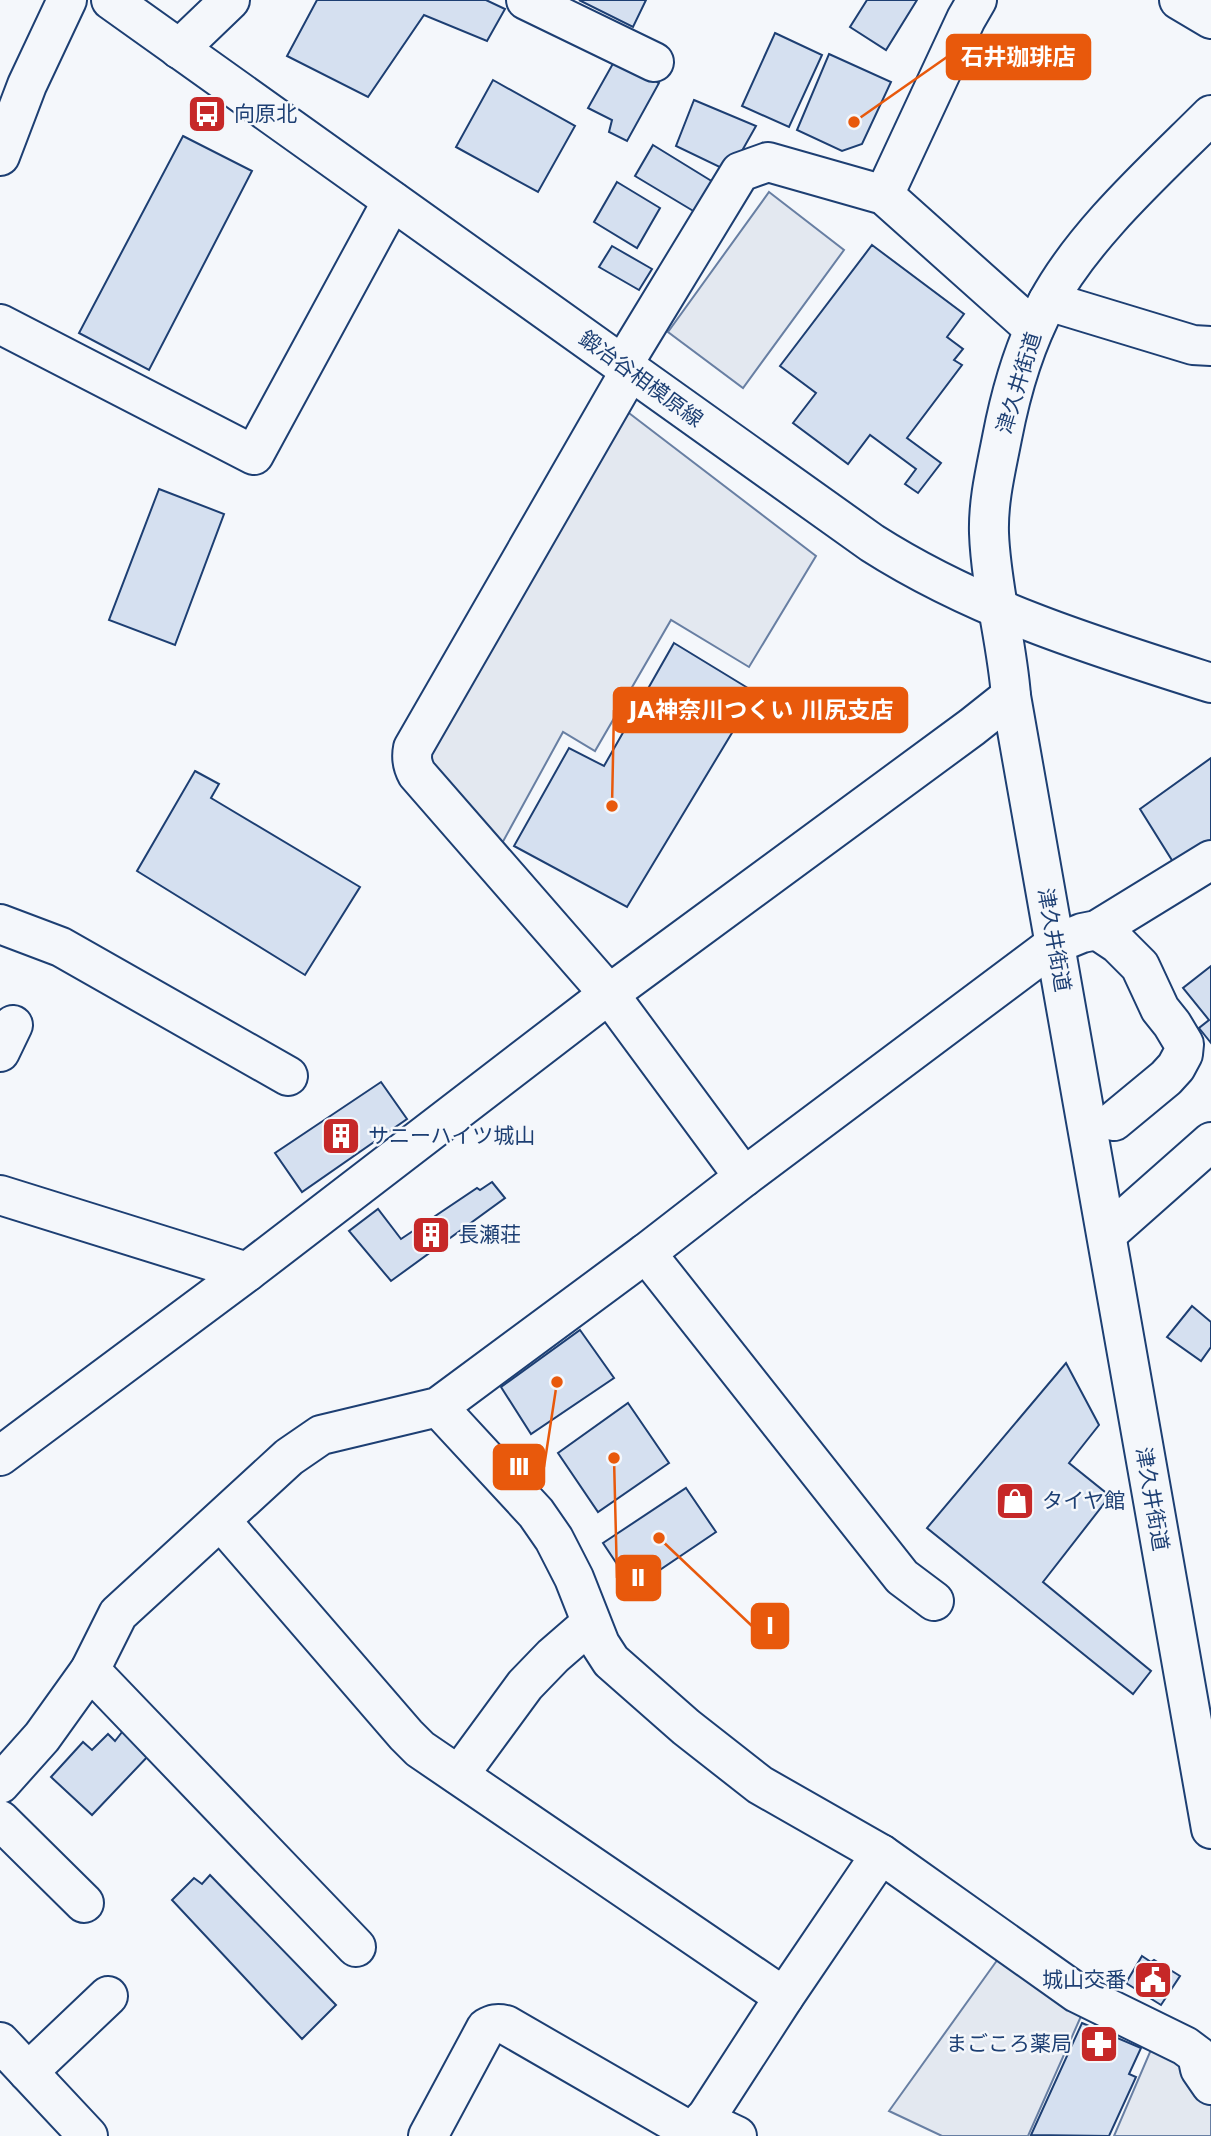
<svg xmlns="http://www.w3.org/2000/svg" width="1211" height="2136" viewBox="0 0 1211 2136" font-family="'DejaVu Sans','Noto Sans JP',sans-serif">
<rect width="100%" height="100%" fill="#f4f7fb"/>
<g fill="#e3e8f0" stroke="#687fa3" stroke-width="2">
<path d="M769 192 844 250 743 388 668 332Z"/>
<path d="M625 410 816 556 749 667 671 620 595 751 563 732 500 847 428 766 436 742Z"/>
<path d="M998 1959 1082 2014 1028 2136H942L889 2111Z"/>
<path d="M1153 2045 1180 2058 1211 2101V2136H1114Z"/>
</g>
<g fill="#d5e0f0" stroke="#1d3f73" stroke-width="2">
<path d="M317 0H486L505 9 487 41 424 15 368 97 287 56Z"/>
<path d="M579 0H646L633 27Z"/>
<path d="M867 0H917L886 50 850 27Z"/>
<path d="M775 33 822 55 789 127 742 106Z"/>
<path d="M829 54 891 82 862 144 842 151 797 130Z"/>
<path d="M615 60 659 83 627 141 609 132 612 120 588 108Z"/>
<path d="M493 80 575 126 538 192 456 147Z"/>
<path d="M694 100 756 126 730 172 676 146Z"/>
<path d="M183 136 252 171 149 370 79 333Z"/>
<path d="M653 145 718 185 700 215 635 176Z"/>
<path d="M617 182 660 208 637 248 594 222Z"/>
<path d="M872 245 964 314 947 337 963 349 954 360 962 365 907 438 941 463 918 493 905 484 916 469 870 435 848 464 793 423 816 393 780 366Z"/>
<path d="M612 246 652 269 639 290 599 267Z"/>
<path d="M159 489 224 514 175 645 109 620Z"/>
<path d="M674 643 756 693 627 907 514 846 569 748 604 766Z"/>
<path d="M1211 758V841L1175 865 1140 809Z"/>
<path d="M195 771 219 784 211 798 360 887 305 975 137 871Z"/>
<path d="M1211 966V1043L1199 1028 1209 1020 1183 988Z"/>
<path d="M381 1082 407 1119 302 1192 275 1153Z"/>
<path d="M492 1182 505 1198 391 1281 349 1231 378 1209 401 1239 477 1188 480 1190Z"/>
<path d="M1192 1306 1211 1322V1347L1201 1361 1167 1337Z"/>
<path d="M580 1330 614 1378 531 1434 501 1387Z"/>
<path d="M1066 1363 1099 1425 1069 1463 1110 1496 1043 1582 1151 1671 1133 1694 927 1528Z"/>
<path d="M628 1403 669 1463 598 1512 558 1453Z"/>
<path d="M686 1488 716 1532 633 1588 603 1543Z"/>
<path d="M126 1727 151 1753 92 1815 51 1777 83 1742 92 1750 108 1734 115 1741Z"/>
<path d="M210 1875 336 2005 302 2039 172 1900 194 1878 202 1884Z"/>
<path d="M1142 1956 1151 1962 1154 1960 1180 1976 1161 2005 1126 1983Z"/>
<path d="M1082 2023 1141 2048 1129 2074 1136 2077 1109 2136 1031 2135Z"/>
</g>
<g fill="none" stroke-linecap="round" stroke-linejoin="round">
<g stroke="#1d3f73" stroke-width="42">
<g id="minor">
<path d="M526 0 654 62"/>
<path d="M1179 0 1211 19"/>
<path d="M179 49 230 0"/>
<path d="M0 156 27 85 67 0"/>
<path d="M884 195 966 19 977 0"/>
<path d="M1048 301 1193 345 1211 346"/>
<path d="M0 324 254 455 392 201"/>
<path d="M622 366 740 172 768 162 884 195 1034 329"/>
<path d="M630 371 413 748C411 758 412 765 417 774L609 994 744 1177"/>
<path d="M0 924 61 947 288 1076"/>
<path d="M1097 930 1118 944 1140 966 1160 1009 1172 1024 1184 1044 1183 1054 1176 1067 1166 1078 1114 1121"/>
<path d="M0 1052 13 1025"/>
<path d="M0 1195 247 1272"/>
<path d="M1107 1234 1211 1142"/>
<path d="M646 1253 902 1577 934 1601"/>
<path d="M438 1407 536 1513 554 1539 574 1578 600 1644 611 1661 686 1727 760 1785 881 1854 1077 1993 1185 2046 1197 2055 1200 2069 1211 2085"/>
<path d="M0 1456 247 1272 609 994 972 727 1011 696"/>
<path d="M221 1521 406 1735 420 1749 784 1997"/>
<path d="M90 1670 356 1947"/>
<path d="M459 1775 525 1685 553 1656 591 1623"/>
<path d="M0 1784 42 1737 90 1670 118 1614 289 1457 321 1435 438 1407 646 1253 744 1177 1055 944 1082 933 1097 930 1211 860"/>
<path d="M0 1820 84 1903"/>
<path d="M0 2042 88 2136"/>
<path d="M28 2072 108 1996"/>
<path d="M703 2120 737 2136"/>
<path d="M428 2136 486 2028C493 2024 497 2023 506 2025L695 2134"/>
<path d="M694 2136 784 1997 881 1854"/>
</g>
</g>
<g stroke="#1d3f73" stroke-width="42">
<path id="major" d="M111 0 872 543C977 610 1094 646 1211 683"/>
</g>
<g stroke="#1d3f73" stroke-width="42">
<path id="highway" d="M1211 115C1156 170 1084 234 1047 303 1024 345 1011 391 1002 438 996 469 988 501 989 533 991 588 1007 642 1011 696L1211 1829"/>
</g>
<use href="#minor" stroke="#f4f7fb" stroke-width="38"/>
<use href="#major" stroke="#f4f7fb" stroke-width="38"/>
<use href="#highway" stroke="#f4f7fb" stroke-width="38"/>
</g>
<defs>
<g id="bus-square" transform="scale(2.0125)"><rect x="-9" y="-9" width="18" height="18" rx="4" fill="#c62828" stroke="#f4f7fb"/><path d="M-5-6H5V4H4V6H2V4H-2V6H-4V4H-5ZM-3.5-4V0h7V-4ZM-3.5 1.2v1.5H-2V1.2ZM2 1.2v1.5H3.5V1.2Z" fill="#fff"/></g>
<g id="building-square" transform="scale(2.0125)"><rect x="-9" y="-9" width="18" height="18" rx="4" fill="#c62828" stroke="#f4f7fb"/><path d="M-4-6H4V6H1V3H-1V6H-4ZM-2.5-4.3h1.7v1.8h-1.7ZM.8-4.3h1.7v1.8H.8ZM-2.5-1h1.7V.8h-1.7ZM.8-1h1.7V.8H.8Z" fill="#fff"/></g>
<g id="shop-square" transform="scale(2.0125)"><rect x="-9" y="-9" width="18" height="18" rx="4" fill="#c62828" stroke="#f4f7fb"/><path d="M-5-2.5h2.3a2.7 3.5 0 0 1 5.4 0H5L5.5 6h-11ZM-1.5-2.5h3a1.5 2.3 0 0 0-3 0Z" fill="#fff"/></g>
<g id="civic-square" transform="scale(2.0125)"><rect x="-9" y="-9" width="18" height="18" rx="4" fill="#c62828" stroke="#f4f7fb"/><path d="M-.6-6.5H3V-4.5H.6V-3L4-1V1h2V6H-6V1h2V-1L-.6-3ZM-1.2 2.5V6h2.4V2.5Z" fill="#fff"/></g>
<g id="pharmacy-square" transform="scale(2.0125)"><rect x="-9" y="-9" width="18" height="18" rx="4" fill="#c62828" stroke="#f4f7fb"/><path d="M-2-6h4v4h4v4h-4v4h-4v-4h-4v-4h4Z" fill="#fff"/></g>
</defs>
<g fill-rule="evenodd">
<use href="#bus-square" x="207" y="114"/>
<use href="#building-square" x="341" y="1136"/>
<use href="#building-square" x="431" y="1235"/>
<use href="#shop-square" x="1015" y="1501"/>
<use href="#civic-square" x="1153" y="1980"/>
<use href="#pharmacy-square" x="1099" y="2044"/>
</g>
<g text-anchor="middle" stroke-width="5" stroke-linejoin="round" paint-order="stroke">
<g font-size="21" fill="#1d3f73" stroke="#f4f7fb" text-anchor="start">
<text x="234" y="121">向原北</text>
<text x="368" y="1143">サニーハイツ城山</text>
<text x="458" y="1242">長瀬荘</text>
<text x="1042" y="1508">タイヤ館</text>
<text x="1126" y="1987" text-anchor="end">城山交番</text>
<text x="1072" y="2051" text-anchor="end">まごころ薬局</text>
</g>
<g font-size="21" fill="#1d3f73" stroke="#f4f7fb">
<text transform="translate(641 379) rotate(36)" y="7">鍛冶谷相模原線</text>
<text transform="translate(1019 383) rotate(-73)" y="7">津久井街道</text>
<text transform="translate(1054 940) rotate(80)" y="7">津久井街道</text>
<text transform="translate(1152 1499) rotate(80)" y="7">津久井街道</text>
</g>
</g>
<path fill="none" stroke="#e8590c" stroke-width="2.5" d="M854 122L947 57M612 806L614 710M557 1382L544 1467M614 1458L617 1578M659 1538L752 1626"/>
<g fill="#e8590c" stroke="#f4f7fb" stroke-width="2.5">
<circle cx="854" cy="122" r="7"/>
<circle cx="612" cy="806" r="7"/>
<circle cx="557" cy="1382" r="7"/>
<circle cx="614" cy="1458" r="7"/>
<circle cx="659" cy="1538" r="7"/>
</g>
<g fill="#e8590c" stroke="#e8590c" stroke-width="2.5">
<rect x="947" y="35" width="143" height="44" rx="7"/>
<rect x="614" y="688" width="293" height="44" rx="7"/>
<rect x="494" y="1445" width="50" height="44" rx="7"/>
<rect x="617" y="1556" width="43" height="44" rx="7"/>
<rect x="752" y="1604" width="36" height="44" rx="7"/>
</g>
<g font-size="23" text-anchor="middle" font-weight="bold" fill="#fff">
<text x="1018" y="65">石井珈琲店</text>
<text x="761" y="718">JA神奈川つくい 川尻支店</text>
<text x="519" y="1475">Ⅲ</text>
<text x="638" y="1586">Ⅱ</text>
<text x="770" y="1634">Ⅰ</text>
</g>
</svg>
